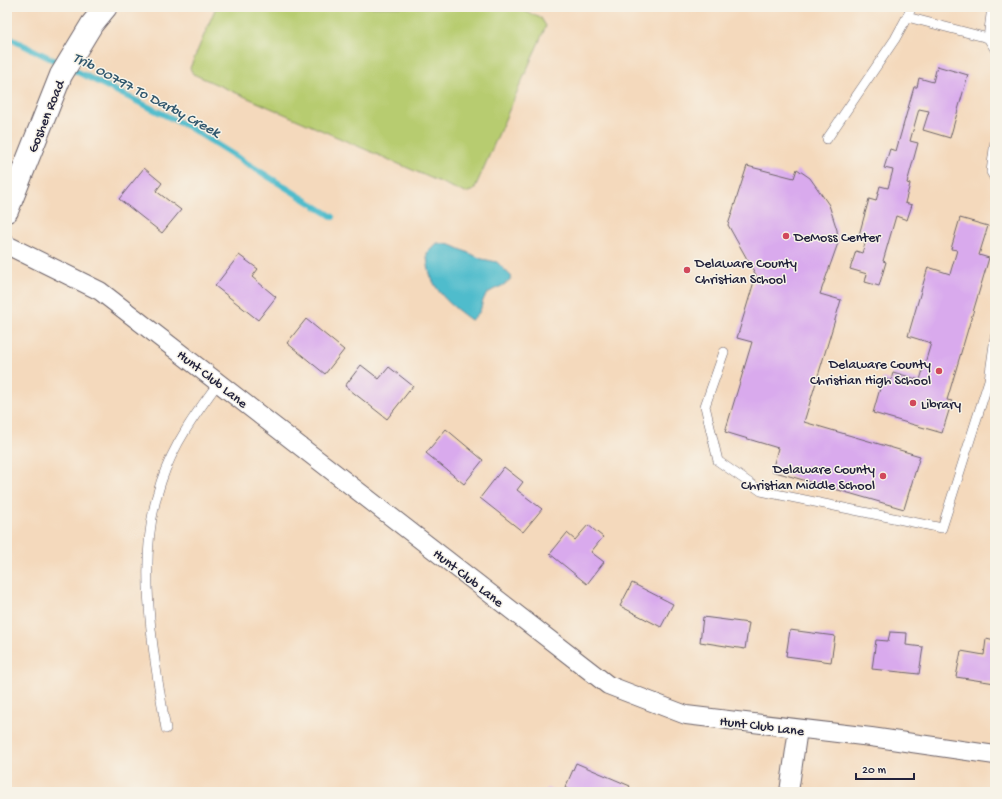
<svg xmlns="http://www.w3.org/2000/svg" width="1002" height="799" viewBox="0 0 1002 799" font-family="'Gochi Hand',sans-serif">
<rect width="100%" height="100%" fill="#f7f3e8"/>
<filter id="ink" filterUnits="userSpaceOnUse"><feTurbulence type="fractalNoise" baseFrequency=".025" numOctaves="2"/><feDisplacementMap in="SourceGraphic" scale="8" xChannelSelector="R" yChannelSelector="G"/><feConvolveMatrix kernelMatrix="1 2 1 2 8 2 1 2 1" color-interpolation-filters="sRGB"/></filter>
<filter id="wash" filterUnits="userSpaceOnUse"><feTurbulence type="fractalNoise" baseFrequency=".012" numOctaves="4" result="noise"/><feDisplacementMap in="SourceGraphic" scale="16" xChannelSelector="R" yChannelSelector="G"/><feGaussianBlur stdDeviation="0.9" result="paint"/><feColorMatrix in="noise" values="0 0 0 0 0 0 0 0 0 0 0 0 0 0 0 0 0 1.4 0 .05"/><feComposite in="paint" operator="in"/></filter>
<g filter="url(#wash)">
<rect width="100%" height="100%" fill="#f4d9bc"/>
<path fill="#b7cc70" stroke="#6c7756" d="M216 7H515L541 18 546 26 474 190 465 193 193 74 190 68Z"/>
<path fill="#50bccc" stroke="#396f84" d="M437 243 451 245 482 259 497 262 512 277C503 289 496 286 487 294 479 303 485 311 471 320 446 302 427 286 427 253Z"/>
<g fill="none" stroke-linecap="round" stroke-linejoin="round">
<path stroke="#50bccc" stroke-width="6" d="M7 37 187 126 333 217"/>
</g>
<g id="blocks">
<g fill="#d9aaed">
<path d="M937 66 968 75 950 138 923 130 929 111 919 109 910 141 918 143 907 183 910 184 905 203 912 205 907 220 896 216 883 261 886 262 879 286 865 282 867 274 850 269 856 251 862 253 867 237 859 235 869 199 876 201 880 186 888 188 893 170 884 168 890 149 896 151 914 87H917L919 78 933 82Z"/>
<path d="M747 166 794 178 797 169 810 178 829 205 837 230 838 243 820 294 841 300 804 422 920 456 904 509 772 471 778 448 725 432 752 342 737 338 756 275 728 225Z"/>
<path d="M144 168 162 183 156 191 181 210 162 233 119 199Z"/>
<path d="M960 218 988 226 979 255 989 258 947 400 952 401 942 433 873 413 883 378 891 381 893 372 920 380 931 343 908 336 928 267 950 274 957 250 951 249Z"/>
<path d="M239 255 258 269 252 277 276 297 258 320 215 286Z"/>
<path d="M306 319 344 350 325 374 287 343Z"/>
<path d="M361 365 379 379 389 367 413 386 387 419 345 386Z"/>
<path d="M446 429 483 460 464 484 426 453Z"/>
<path d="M504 467 523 482 517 490 542 509 523 532 480 498Z"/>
<path d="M588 525 603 537 591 552 604 562 587 584 550 554 567 533 575 540Z"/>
<path d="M632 583 673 604 661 627 620 606Z"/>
<path d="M703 617 749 623 745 649 700 642Z"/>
<path d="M790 630 835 636 831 662 786 656Z"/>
<path d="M890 632 907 633 906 645 923 647 919 674 872 669 876 640 888 641Z"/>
<path d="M986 639 995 641V683L956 677 961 651 984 655Z"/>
<path d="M576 763 630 786 627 792H575L565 788Z"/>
<path d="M547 788 557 792H545Z"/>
</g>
</g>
</g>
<g filter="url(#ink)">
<use href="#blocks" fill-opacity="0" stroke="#6c6268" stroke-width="1"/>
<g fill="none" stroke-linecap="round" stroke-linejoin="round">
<g stroke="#6c6268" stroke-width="10">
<g id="service">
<path d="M912 7 907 17 988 38 992 7"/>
<path d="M988 38 995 49"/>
<path d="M827 139 895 39 907 17"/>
<path d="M995 141 991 172 995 179"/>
<path d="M724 352 705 406 718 461 761 491 942 528 989 380 995 337"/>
<path d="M166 729C153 652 135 557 161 482 173 445 196 413 219 382"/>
</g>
</g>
<g stroke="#6c6268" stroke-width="20">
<g id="minor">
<path d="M7 245 100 291 608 685 686 715 871 737 995 755"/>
<path d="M789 792 798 729"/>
</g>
</g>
<g stroke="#6c6268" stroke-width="24">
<path id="tertiary" d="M7 211 61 75 92 24 106 7"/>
</g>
<use href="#service" stroke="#fff" stroke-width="9"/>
<use href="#minor" stroke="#fff" stroke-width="18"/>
<use href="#tertiary" stroke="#fff" stroke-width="22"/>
</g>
</g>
<g fill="#d1495b" stroke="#f7f3e8" stroke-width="1.5">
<circle cx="786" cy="236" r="4"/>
<circle cx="687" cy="270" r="4"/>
<circle cx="939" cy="371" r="4"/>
<circle cx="913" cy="403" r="4"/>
<circle cx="883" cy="476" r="4"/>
</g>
<g text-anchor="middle" stroke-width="3" stroke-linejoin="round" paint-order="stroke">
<g font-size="14" fill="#22223b" stroke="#f7f3e8">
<text transform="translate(45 116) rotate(-68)" y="5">Goshen Road</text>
<text transform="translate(213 378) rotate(38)" y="5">Hunt Club Lane</text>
<text transform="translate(469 577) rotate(38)" y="5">Hunt Club Lane</text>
<text transform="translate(762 725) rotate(7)" y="5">Hunt Club Lane</text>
</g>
<g font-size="14" fill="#22223b" stroke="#f7f3e8" text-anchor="start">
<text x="794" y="241">DeMoss Center</text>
<text x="695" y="267">Delaware County<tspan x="695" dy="16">Christian School</tspan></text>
<text x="931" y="368" text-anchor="end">Delaware County<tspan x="931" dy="16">Christian High School</tspan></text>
<text x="921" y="408">Library</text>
<text x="875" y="473" text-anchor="end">Delaware County<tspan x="875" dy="16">Christian Middle School</tspan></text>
</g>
<g font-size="15" font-style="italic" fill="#32586e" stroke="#f7f3e8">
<text transform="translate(147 94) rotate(28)" y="5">Trib 00797 To Darby Creek</text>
</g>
</g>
<rect width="1002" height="799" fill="none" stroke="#f7f3e8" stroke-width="24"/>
<path d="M856 773v6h58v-6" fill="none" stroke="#22223b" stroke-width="2"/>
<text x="862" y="773" font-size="12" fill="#22223b" stroke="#f7f3e8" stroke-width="3" paint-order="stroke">20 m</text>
</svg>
